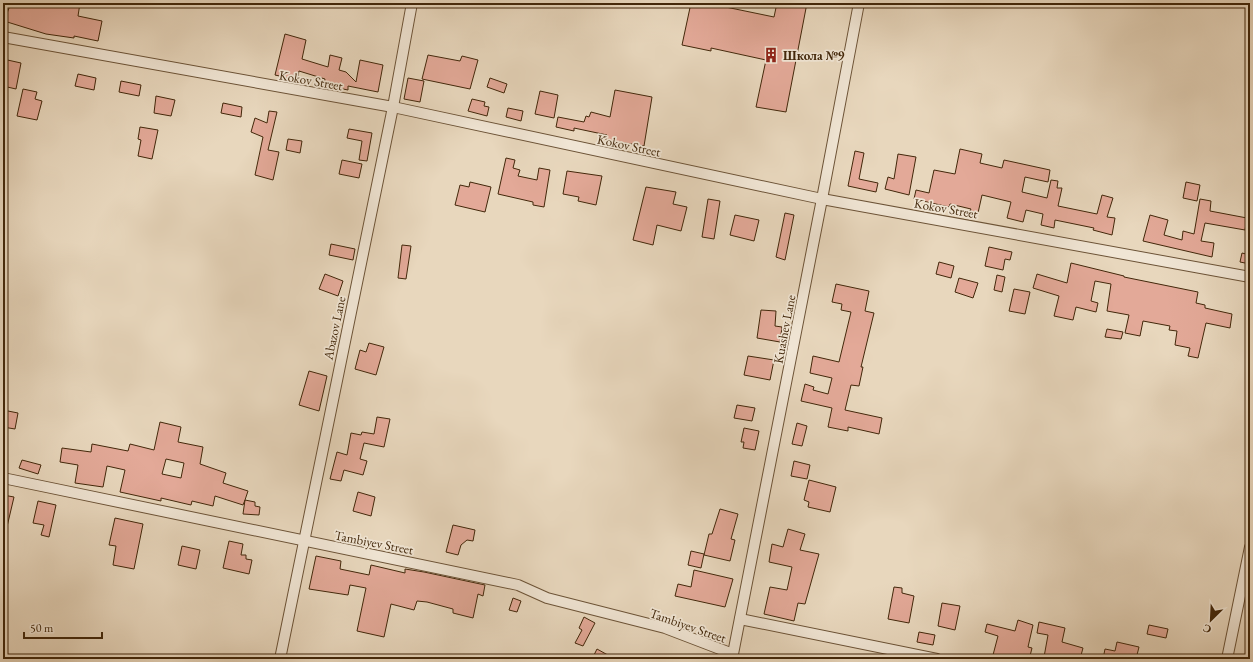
<svg xmlns="http://www.w3.org/2000/svg" width="1253" height="662" viewBox="0 0 1253 662" font-family="'EB Garamond',serif">
<rect width="100%" height="100%" fill="#e8d7bd"/>
<filter id="stains"><feTurbulence type="fractalNoise" baseFrequency=".005" numOctaves="4"/><feColorMatrix values="0 0 0 0 .2 0 0 0 0 .09 0 0 0 0 .02 0 0 0 .5 -.17"/></filter>
<radialGradient id="worn" r=".72"><stop offset=".6" stop-color="#630" stop-opacity="0"/><stop offset="1" stop-color="#630" stop-opacity=".3"/></radialGradient>
<g fill="#e3a998" stroke="#42270a" fill-rule="evenodd">
<path d="M11 3H80L78 16 102 21 98 41 74 36V38L46 34 4 21Z"/>
<path d="M691 3H717L716 5 774 17 777 3H807L786 112 756 107 766 60 711 48V51L682 45Z"/>
<path d="M285 34 306 40 302 59 328 67 330 55 342 58 339 70 346 72 356 82 360 60 383 65 378 92 348 86V90L324 85 325 79 299 71 297 80 275 75Z"/>
<path d="M428 55 460 61 462 56 478 60 470 89 422 79Z"/>
<path d="M3 59 21 63 16 89 3 86Z"/>
<path d="M78 74 96 78 94 90 75 86Z"/>
<path d="M408 78 424 81 420 102 404 99Z"/>
<path d="M490 78 507 84 504 93 487 87Z"/>
<path d="M121 81 141 85 139 96 119 92Z"/>
<path d="M23 89 37 92 35 99 42 101 37 120 17 116Z"/>
<path d="M615 90 652 97 644 146 606 140 607 135 574 128V131L556 127 558 117 584 122 586 116 589 117 591 112 610 117Z"/>
<path d="M540 91 558 95 554 118 535 114Z"/>
<path d="M156 96 175 100 171 116 154 113Z"/>
<path d="M472 99 485 102 484 106 489 107 487 116 468 111Z"/>
<path d="M223 103 242 107 241 117 221 113Z"/>
<path d="M508 108 523 111 521 121 506 117Z"/>
<path d="M269 111 277 112 268 150 279 152 273 180 255 175 263 137 251 132 255 118 267 123Z"/>
<path d="M140 127 158 130 152 159 138 156 141 140 138 139Z"/>
<path d="M349 129 372 133 367 161 359 160 362 141 347 138Z"/>
<path d="M288 139 302 141 300 153 286 150Z"/>
<path d="M960 149 982 154 980 163 1002 168 1004 160 1050 170 1048 182 1025 177 1022 192 1047 198 1051 180 1058 181 1057 188H1062L1058 206 1097 214 1102 195 1113 198 1107 217 1115 218 1112 235 1093 230 1094 228 1055 220 1054 228 1041 225 1043 214 1026 210 1023 222 1007 218 1011 202 982 195 978 213 970 211 971 209 950 204 949 207 914 199 916 190 929 193 934 170 955 174Z"/>
<path d="M855 151 864 153 859 179 878 183 876 192 848 186Z"/>
<path d="M898 154 916 157 909 195 885 189 888 177 894 179Z"/>
<path d="M506 158 515 160 513 168 520 170 518 176 537 180 539 168 550 170 544 207 533 205V202L498 194Z"/>
<path d="M342 160 362 164 359 178 339 174Z"/>
<path d="M567 171 602 176 596 205 578 201 579 197 563 194Z"/>
<path d="M470 182 491 187 485 212 455 205 460 185 469 187Z"/>
<path d="M1186 182 1200 185 1197 201 1183 198Z"/>
<path d="M646 187 676 192 673 204 687 207 681 231 657 225 653 245 633 240Z"/>
<path d="M708 199 720 201 714 239 702 237Z"/>
<path d="M1200 199 1211 201 1210 211 1247 218 1245 230 1205 223 1201 241 1214 243 1212 257 1143 241 1150 215 1168 220 1164 235 1182 240 1183 231 1194 234Z"/>
<path d="M785 213 794 215 785 260 776 257Z"/>
<path d="M735 215 759 220 754 241 730 235Z"/>
<path d="M331 244 355 249 353 260 329 255Z"/>
<path d="M402 245 411 246 406 279 398 278Z"/>
<path d="M989 247 1012 252 1010 260 1005 259 1003 270 985 266Z"/>
<path d="M1242 253 1250 255V264L1240 262Z"/>
<path d="M939 262 954 266 951 278 936 274Z"/>
<path d="M1071 263 1124 276V277L1198 292 1196 303 1205 305V308L1232 314 1230 328 1206 323 1198 358 1188 356 1190 348 1175 345 1177 331 1169 330 1170 326 1143 321 1140 336 1125 333 1129 315 1107 311 1111 284 1095 281 1091 301 1098 303 1096 312 1076 307 1073 320 1054 316 1059 296 1033 288 1037 274 1067 283Z"/>
<path d="M325 274 343 281 338 296 319 289Z"/>
<path d="M997 275 1005 277 1002 292 994 290Z"/>
<path d="M959 278 978 283 973 298 955 292Z"/>
<path d="M836 284 869 291 865 311 874 313 861 367H863L859 386 851 385 845 410 882 418 879 434 848 427V431L828 427 832 408 801 401 805 384 814 387 813 390 828 394 832 378 810 373 813 356 839 362 851 312 841 310 842 304 832 302Z"/>
<path d="M1014 289 1030 292 1025 314 1009 311Z"/>
<path d="M761 310 776 311 775 326 782 327 780 342 757 338Z"/>
<path d="M1107 329 1123 332 1121 339 1105 337Z"/>
<path d="M369 343 384 347 376 375 355 369 360 350 366 352Z"/>
<path d="M748 356 774 360 770 380 744 375Z"/>
<path d="M309 371 327 376 319 411 299 405Z"/>
<path d="M737 405 755 408 752 421 734 418Z"/>
<path d="M3 410 18 413 15 429 3 427Z"/>
<path d="M377 417 390 419 384 447 364 443 360 459 367 461 363 475 344 470 341 481 330 479 337 452 347 455 351 433 361 435 362 432 374 434Z"/>
<path d="M160 422 181 427 178 442 203 447 200 464 226 473 223 483 248 491 245 500 255 502V506L260 507 259 515 243 514 245 500 243 505 215 496 213 506 192 501 191 505 161 498V501L120 492 125 470 107 466 103 487 75 483 78 465 60 462 62 448 91 452 92 444 128 451 130 444 154 450ZM166 459 184 463 181 478 162 474Z"/>
<path d="M797 423 807 426 802 446 792 444Z"/>
<path d="M744 428 759 431 755 450 743 448 744 442H741Z"/>
<path d="M22 460 41 465 38 474 19 468Z"/>
<path d="M794 461 810 465 807 479 791 476Z"/>
<path d="M809 480 836 487 830 512 808 507 809 502 804 500Z"/>
<path d="M358 492 375 497 371 516 353 511Z"/>
<path d="M3 495 14 497 6 531H3Z"/>
<path d="M38 501 56 505 49 537 41 535 44 525 33 523Z"/>
<path d="M720 509 738 514 731 539 735 540 730 561 704 555 709 534H712Z"/>
<path d="M115 518 143 524 134 569 113 565 116 546 109 545Z"/>
<path d="M453 525 475 530 473 541 467 540 461 545 458 555 446 552Z"/>
<path d="M788 529 805 534 800 550 819 554 805 604 798 603 794 621 764 614 770 587 787 590 792 567 769 562 772 544 783 547Z"/>
<path d="M229 541 243 544 241 555H246V559L252 560 249 574 223 568Z"/>
<path d="M182 546 200 550 196 569 178 565Z"/>
<path d="M691 551 704 554 701 568 688 565Z"/>
<path d="M316 556 341 561 340 569 369 575 371 565 405 573V569L424 572 485 585 483 596 478 594 473 618 453 613V609L427 602 417 601 414 610 391 604 384 637 357 631 366 588 350 585 348 595 309 589Z"/>
<path d="M694 570 733 579 725 607 675 596 678 584 691 587Z"/>
<path d="M894 587 902 588V593L914 596 909 623 888 619Z"/>
<path d="M513 598 521 601 517 612 509 610Z"/>
<path d="M942 603 960 606 955 630 938 626Z"/>
<path d="M584 617 595 623 583 646 575 643 582 630 579 628Z"/>
<path d="M1018 620 1033 625 1028 647 1032 648 1030 656H1027L1026 659H1012L993 655 998 636 985 632 987 624 1015 631Z"/>
<path d="M1039 622 1065 628 1062 642 1083 648 1080 659H1048L1044 657 1048 635 1037 633Z"/>
<path d="M1149 625 1168 629 1166 638 1147 634Z"/>
<path d="M919 632 935 635 933 645 917 642Z"/>
<path d="M1117 642 1139 647 1136 659H1103L1105 649 1115 651Z"/>
<path d="M597 649 615 659H592Z"/>
</g>
<g fill="none" stroke-linecap="round" stroke-linejoin="round">
<g stroke="#6c5337" stroke-width="12">
<g id="minor">
<path d="M3 37 393 107 822 199 1250 277"/>
<path d="M3 478 518 585 547 598 665 628 733 654"/>
<path d="M740 619 937 659"/>
<path d="M280 659 393 107 412 3"/>
<path d="M732 659 822 199 859 3"/>
<path d="M1227 659 1250 547"/>
</g>
</g>
<use href="#minor" stroke="#f0e5d4" stroke-width="10"/>
</g>
<defs>
<g id="building-bare" transform="scale(1.2)"><path d="M-4-6H4V6H1V3H-1V6H-4ZM-2.5-4.3h1.7v1.8h-1.7ZM.8-4.3h1.7v1.8H.8ZM-2.5-1h1.7V.8h-1.7ZM.8-1h1.7V.8H.8Z" fill="#8f2418" stroke="#f0e5d4" stroke-width="2.5" paint-order="stroke"/></g>
</defs>
<g fill-rule="evenodd">
<use href="#building-bare" x="771" y="55"/>
</g>
<g text-anchor="middle" stroke-width="3.5" stroke-linejoin="round" paint-order="stroke">
<g font-size="13" font-weight="bold" fill="#42270a" stroke="#f0e5d4" text-anchor="start">
<text x="783" y="60">Школа №9</text>
</g>
<g font-size="13" fill="#42270a" stroke="#f0e5d4">
<text transform="translate(311 80) rotate(10)" y="5">Kokov Street</text>
<text transform="translate(629 145) rotate(12)" y="5">Kokov Street</text>
<text transform="translate(946 208) rotate(10)" y="5">Kokov Street</text>
<text transform="translate(334 328) rotate(-78)" y="5">Abazov Lane</text>
<text transform="translate(784 329) rotate(-79)" y="5">Kuashev Lane</text>
<text transform="translate(374 542) rotate(11)" y="5">Tambiyev Street</text>
<text transform="translate(688 625) rotate(19)" y="5">Tambiyev Street</text>
</g>
</g>
<rect width="1253" height="662" fill="none" stroke="#e8d7bd" stroke-width="16"/>
<rect x="4" y="4" width="1245" height="654" fill="none" stroke="#42270a" stroke-width="2"/>
<rect x="8" y="8" width="1237" height="646" fill="none" stroke="#42270a"/>
<g transform="translate(1211 620) rotate(204)" stroke="#f0e5d4" stroke-width="3" paint-order="stroke">
<path d="M0-3L7 15L0 10L-7 15Z" fill="#42270a"/>
<text y="-6" font-size="11" font-weight="bold" text-anchor="middle" fill="#42270a">С</text>
</g>
<path d="M24 632v6h78v-6" fill="none" stroke="#42270a" stroke-width="2"/>
<text x="30" y="632" font-size="12" fill="#42270a" stroke="#f0e5d4" stroke-width="3" paint-order="stroke">50 m</text>
<rect width="100%" height="100%" filter="url(#stains)"/>
<rect width="100%" height="100%" fill="url(#worn)"/>
</svg>
